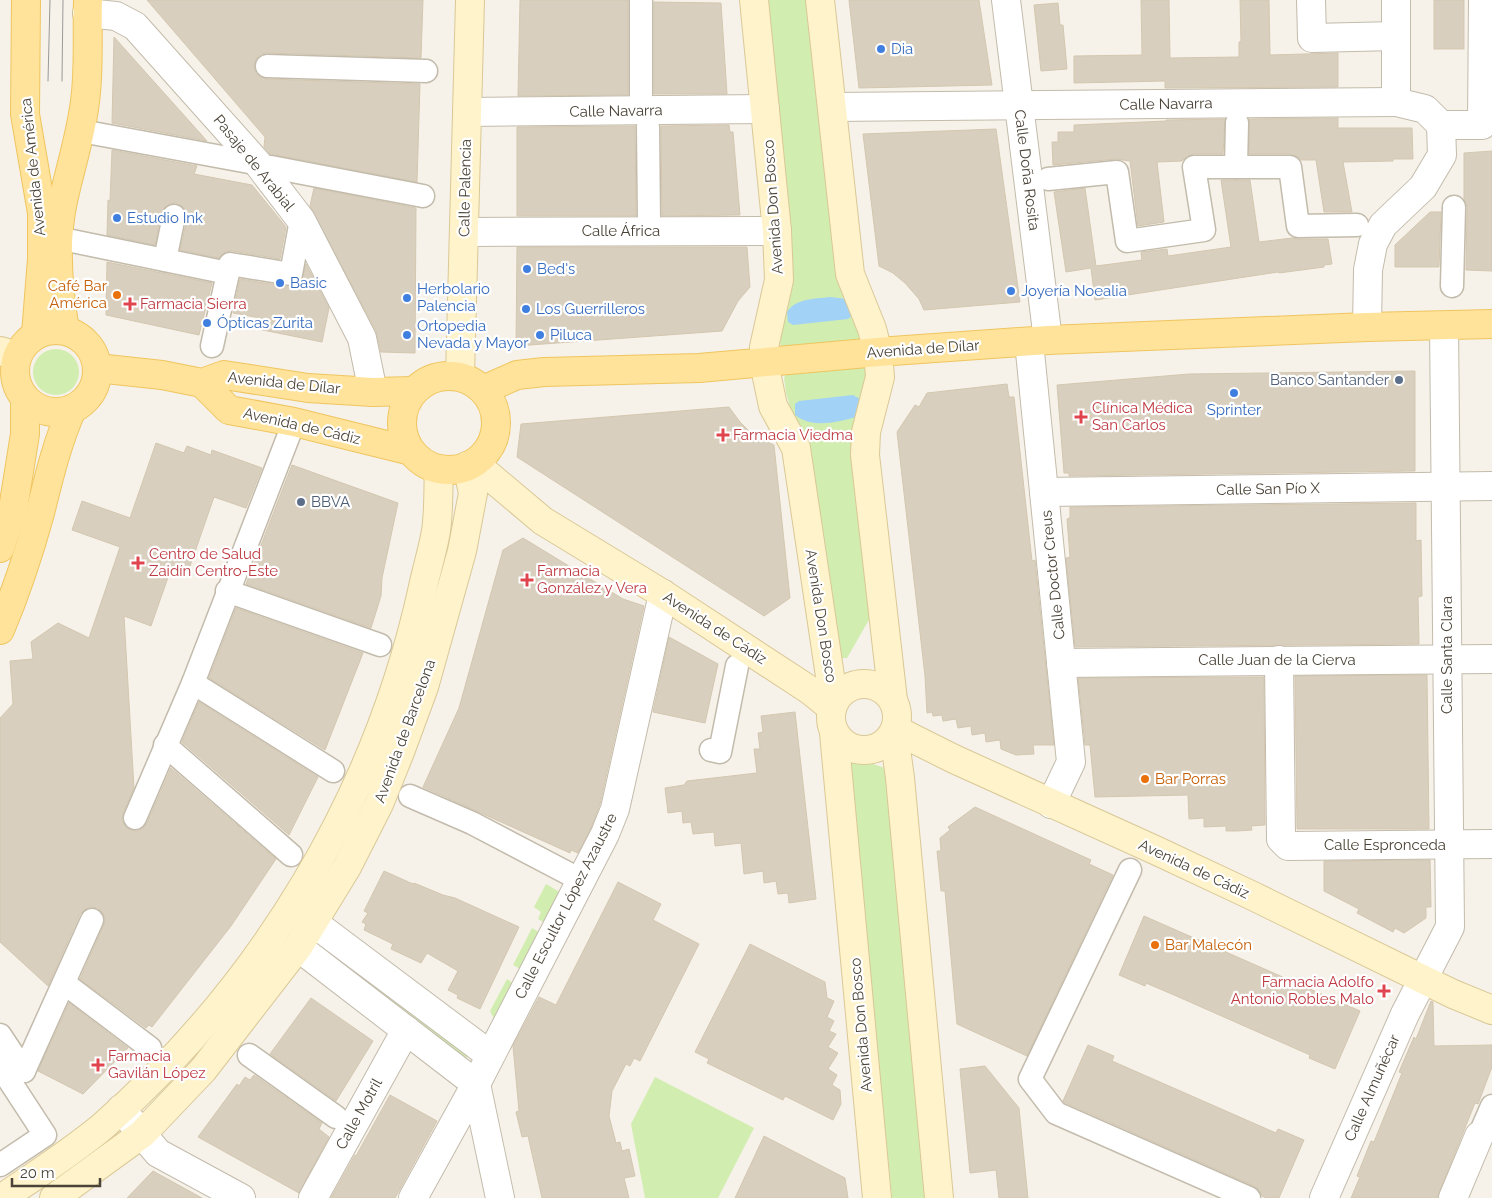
<svg xmlns="http://www.w3.org/2000/svg" width="1492" height="1198" viewBox="0 0 1492 1198" font-family="Raleway,sans-serif">
<rect width="100%" height="100%" fill="#f6f2ea"/>
<g fill="#d1edaf">
<path d="M766 0H807L831 228 862 341 783 348 780 344 782 318 793 285Z"/>
<circle cx="56" cy="372" r="23"/>
<path d="M863 367 868 369 852 444 870 618 847 658H838L809 444 791 410 786 393 784 378 786 373Z"/>
<path d="M851 754 867 762 885 768 927 1198H892L848 757Z"/>
<path d="M546 884 563 894 547 924 538 919 541 912 534 907Z"/>
<path d="M532 928 542 934 522 970 513 965Z"/>
<path d="M357 968 468 1055 465 1060 350 978Z"/>
<path d="M507 979 515 984 495 1021 490 1011Z"/>
<path d="M655 1077 754 1128 718 1198H645L631 1124Z"/>
</g>
<g fill="#a2d3f7">
<path d="M830 297 847 299 853 315 848 319 793 325 788 322 787 312C796 298 815 299 830 297Z"/>
<path d="M853 395 860 399 861 407 857 417C836 422 813 429 795 415V404L799 401Z"/>
</g>
<g fill="#d9cfbe" stroke="#d4c7b0">
<path d="M147 0H423L421 58 267 53 261 54 256 59 254 66 256 73 260 77 267 79 420 84 417 182 270 154 264 147 265 137Z"/>
<path d="M520 0H628V95L518 96Z"/>
<path d="M849 0H979L992 85 859 88Z"/>
<path d="M1141 0H1169L1170 58 1239 57V42H1241L1240 0H1269L1270 55 1338 53V87L1165 88V81L1074 83V56L1142 55Z"/>
<rect x="1434" y="0" width="30" height="49"/>
<path d="M654 2 721 3 727 94H654Z"/>
<path d="M1058 3 1060 25H1063L1067 69 1041 71 1034 5Z"/>
<path d="M114 37 207 141 112 123Z"/>
<path d="M1338 118V128H1412L1413 159H1393V161L1343 162 1352 212H1324L1316 160H1301L1296 156 1290 154H1249V119Z"/>
<path d="M1225 119 1223 154H1194L1187 156 1182 161 1157 162 1164 222 1138 226 1130 161 1116 159 1053 165 1052 142H1058V132H1074V125L1166 121V120Z"/>
<path d="M729 125 730 132H733L740 215 662 216 661 126Z"/>
<path d="M635 126 636 216H517V127Z"/>
<path d="M996 129 1020 302 924 310 919 299 905 283 893 273 879 266 863 134Z"/>
<path d="M112 150 197 166 194 174 252 185 286 227 280 259 232 251 225 252 219 258 180 250 187 219V212L182 206 176 203 169 204 164 208 161 213 155 245 107 235 108 200 110 201Z"/>
<path d="M1492 151V271L1466 270 1467 207 1464 199V153Z"/>
<path d="M1221 180H1250L1259 242 1292 238 1298 239H1328L1332 264 1324 265V267L1279 273 1278 272 1095 300 1091 268 1066 272 1054 192 1085 188 1096 266 1142 260 1141 252 1167 249 1168 256 1231 247Z"/>
<path d="M314 188 416 208 415 353 381 352 376 331 310 206Z"/>
<path d="M1430 212H1441L1439 267H1395V245Z"/>
<path d="M517 247H747L750 287 738 301 722 331 516 346Z"/>
<path d="M107 262 212 283 199 335 106 315Z"/>
<path d="M306 264 329 308 322 342 258 329 260 318 233 313 240 279 289 287 295 286 301 282Z"/>
<path d="M1415 371V471L1069 476V473H1064L1057 385 1189 374Z"/>
<path d="M1007 384 1009 397H1014L1032 561 1035 560 1054 745H1033L1034 754 1016 755 1001 749 1000 740 986 742 985 733 972 735 971 726 958 728 956 719 943 721 942 715 933 716 932 712 927 713 925 676 897 432 915 405 919 407 927 393Z"/>
<path d="M729 407 740 422 752 434 774 445 790 598 764 616 517 457 521 424Z"/>
<path d="M156 443 184 453 187 446 211 455 212 450 262 468 246 508 214 497 188 572 172 566 151 626 124 616 134 788 123 813 122 820 125 826 130 830 137 831 143 828 147 823 171 768 276 859 231 926 152 1027 149 1025 146 1028 80 979 104 925 105 919 103 913 98 908 90 907 85 909 80 914 48 986 0 942V718L13 704 10 661 33 659 31 642 58 623 89 638 120 547 72 530 82 501 130 518Z"/>
<path d="M292 465 398 503 382 578 381 596 371 628 246 584Z"/>
<path d="M1416 503V541L1421 540 1422 596 1418 597 1419 644 1075 647 1066 558 1070 557 1067 519 1070 518V507Z"/>
<path d="M523 538 623 599 644 606 600 804 591 828 578 853 571 850 570 853 423 787 459 708 503 550Z"/>
<path d="M236 608 363 653 325 750 209 678Z"/>
<path d="M669 637 718 664 705 723 653 712Z"/>
<path d="M1427 675 1429 829H1297L1295 676Z"/>
<path d="M1264 677 1265 825 1251 826 1252 830 1237 831H1226V826L1204 827V818L1189 819 1188 795 1095 797 1090 745H1085L1078 678Z"/>
<path d="M199 702 318 777 289 835 182 742Z"/>
<path d="M795 712 816 899 789 903 788 893 778 894 776 881 764 883 763 871 744 874 741 843 715 846 714 832 693 834 691 822 683 823 682 811 668 813 665 788 684 785 687 781 757 773 754 749H760L758 733 763 732 761 716Z"/>
<path d="M975 807 1091 860 1089 864 1113 875 1027 1056 957 1024 945 891H941L937 851H941L940 838 950 830 948 827Z"/>
<path d="M1430 860 1431 907H1426V918L1404 933 1395 928 1393 932 1357 913 1359 909 1324 891V861Z"/>
<path d="M384 871 413 884 414 883 443 895 455 898 519 927 480 1009 457 998 458 995 448 990 458 971 427 953 421 963 391 949 393 944 364 930 366 924 362 922 368 913 364 911Z"/>
<path d="M618 882 661 904 653 920 699 944 640 1061 634 1058 630 1066 626 1064 612 1091 609 1116 616 1143 620 1142 622 1151 629 1149 635 1176 624 1178 629 1198H542L528 1136 522 1137 516 1112 519 1111 513 1046 539 997 556 1005Z"/>
<path d="M1144 916 1360 1011 1335 1069 1309 1058 1310 1055 1174 995 1146 983 1145 986 1119 975Z"/>
<path d="M750 944 825 982 827 998 834 1001 827 1017 834 1021 829 1031 836 1034 828 1047 838 1053 828 1069 837 1075 832 1085 840 1090 841 1104 833 1120 785 1096 783 1100 707 1063 709 1059 695 1052Z"/>
<path d="M311 998 373 1041 336 1101 270 1054Z"/>
<path d="M1431 1001 1433 1002 1434 1046 1492 1045V1067L1478 1104 1475 1103 1437 1198H1351L1360 1177 1357 1176 1371 1141 1374 1142 1402 1073 1399 1072 1414 1037 1416 1039Z"/>
<path d="M69 1003 128 1048 83 1094 38 1071Z"/>
<path d="M1088 1045 1114 1056 1112 1061 1276 1133 1278 1129 1304 1140 1279 1198H1266L1262 1196 1259 1190 1254 1186 1064 1102 1063 1101Z"/>
<path d="M985 1066 1019 1108 1028 1198H999L996 1170 970 1173 960 1069Z"/>
<path d="M254 1075 322 1123 319 1129 329 1137 299 1193 198 1137 237 1084 239 1086 245 1077 250 1080Z"/>
<path d="M390 1095 437 1121 395 1198H331L355 1155 356 1156Z"/>
<path d="M764 1136 845 1178 848 1198H735Z"/>
<path d="M153 1171 202 1198H127Z"/>
</g>
<g fill="none" stroke-linecap="round" stroke-linejoin="round">
<g stroke="#c3bbab" stroke-width="25">
<g id="pedestrian">
<path d="M641 0V95"/>
<path d="M267 66 426 71"/>
<path d="M648 127 649 220"/>
<path d="M92 133 249 162"/>
<path d="M271 167 423 196"/>
<path d="M1236 167 1237 123"/>
<path d="M1048 179 1117 172 1127 241 1204 230 1194 167H1290L1298 226 1357 225"/>
<path d="M72 241 228 273"/>
<path d="M165 260 174 216"/>
<path d="M1452 286 1454 207"/>
<path d="M212 346 230 264 291 274 301 220"/>
<path d="M227 591 380 645"/>
<path d="M193 683 333 771"/>
<path d="M165 745 291 855"/>
<path d="M711 750 720 752 737 666"/>
<path d="M410 796 472 823 575 877"/>
<path d="M135 818 193 683 294 422"/>
<path d="M1130 870 1030 1079 1056 1113 1249 1198"/>
<path d="M64 983 150 1048"/>
<path d="M0 1035 24 1071"/>
<path d="M249 1055 336 1117"/>
<path d="M0 1066 45 1135 0 1165"/>
<path d="M24 1071 92 920"/>
<path d="M1479 1136 1492 1106"/>
</g>
</g>
<g stroke="#c3bbab" stroke-width="30">
<g id="minor">
<path d="M1311 0 1312 38 1396 36"/>
<path d="M87 13 116 16 135 26 259 165 301 220 362 338 373 392"/>
<path d="M832 107 1396 102"/>
<path d="M467 112 765 109"/>
<path d="M465 232 777 231"/>
<path d="M1029 342 1071 762 1051 804"/>
<path d="M1044 492 1492 486"/>
<path d="M1279 660 1281 839 1288 846 1492 844"/>
<path d="M1061 663 1492 659"/>
<path d="M314 923 490 1055"/>
<path d="M298 947 476 1084"/>
<path d="M476 1084 500 1198"/>
<path d="M121 1109 158 1153 241 1198"/>
<path d="M313 1198 406 1030"/>
<path d="M413 1198 476 1084 605 834 615 809 663 594"/>
<path d="M1453 1198 1479 1136"/>
</g>
</g>
<g stroke="#c3bbab" stroke-width="30">
<g id="tertiary">
<path d="M1006 0 1048 340"/>
<path d="M1396 0V102L1425 109 1441 125H1482L1483 0"/>
<path d="M1367 327 1368 270 1373 244 1383 225 1423 187 1442 155 1441 125"/>
<path d="M1324 1198 1405 1014 1450 927 1444 326"/>
</g>
</g>
<g stroke="#dac896" stroke-width="30">
<g id="secondary">
<path d="M754 0 777 231 779 280 764 347V363L773 406 796 448 834 703"/>
<path d="M820 0 850 274 872 329 878 352 880 377 866 432 865 455 893 700"/>
<path d="M0 351 17 356"/>
<path d="M460 377 470 0"/>
<path d="M474 463 543 521 663 594 811 691 832 708"/>
<circle cx="864" cy="717" r="33"/>
<path d="M896 729 908 736 954 759 1155 850 1253 896 1453 994 1492 1010"/>
<path d="M834 733 877 1198"/>
<path d="M894 734 900 778 939 1198"/>
<path d="M2 1198C36 1175 72 1152 103 1126 264 984 377 797 423 587 427 568 433 549 436 531 439 511 438 489 439 469"/>
<path d="M54 1198 142 1134 203 1070 298 947 347 867 379 804 400 752 424 687 462 551 473 493 467 466"/>
</g>
</g>
<g stroke="#efc55f" stroke-width="30">
<g id="primary">
<path d="M26 0 25 114 42 213V259L36 334"/>
<circle cx="56" cy="371" r="41"/>
<path d="M65 330C58 289 54 242 63 201 71 164 83 129 86 92 89 62 87 30 88 0"/>
<path d="M97 368 162 375 202 383 224 375 308 388 373 392 414 391"/>
<circle cx="449" cy="423" r="47"/>
<path d="M202 383 229 410 294 422 411 451"/>
<path d="M483 390 517 375 544 372 699 368 878 352 1048 340 1367 327 1492 324"/>
<path d="M0 548 13 509 25 434V399"/>
<path d="M0 630C16 592 29 553 40 513 49 477 57 443 72 409"/>
</g>
</g>
<use href="#pedestrian" stroke="#fff" stroke-width="22"/>
<use href="#minor" stroke="#fff" stroke-width="28"/>
<use href="#tertiary" stroke="#fff" stroke-width="28"/>
<use href="#secondary" stroke="#fff3cb" stroke-width="28"/>
<use href="#primary" stroke="#ffe39a" stroke-width="28"/>
<g stroke="#999" stroke-width="1">
<path d="M48 81 50 0"/>
<path d="M62 81 63 0"/>
</g>
</g>
<g fill="#3f7fe0" stroke="#fff" stroke-width="2">
<circle cx="881" cy="49" r="5"/>
<circle cx="117" cy="218" r="5"/>
<circle cx="527" cy="269" r="5"/>
<circle cx="280" cy="283" r="5"/>
<circle cx="1011" cy="291" r="5"/>
<circle cx="407" cy="298" r="5"/>
<circle cx="526" cy="309" r="5"/>
<circle cx="207" cy="323" r="5"/>
<circle cx="407" cy="335" r="5"/>
<circle cx="540" cy="335" r="5"/>
<circle cx="1234" cy="393" r="5"/>
</g>
<g fill="#e8710a" stroke="#fff" stroke-width="2">
<circle cx="117" cy="295" r="5"/>
<circle cx="1145" cy="779" r="5"/>
<circle cx="1155" cy="945" r="5"/>
</g>
<g fill="#e0444e" stroke="#fff" stroke-width="2">
<path d="M127.5 296.5h5v5h5v5h-5v5h-5v-5h-5v-5h5z"/>
<path d="M1078.5 409.5h5v5h5v5h-5v5h-5v-5h-5v-5h5z"/>
<path d="M720.5 427.5h5v5h5v5h-5v5h-5v-5h-5v-5h5z"/>
<path d="M135.5 555.5h5v5h5v5h-5v5h-5v-5h-5v-5h5z"/>
<path d="M524.5 572.5h5v5h5v5h-5v5h-5v-5h-5v-5h5z"/>
<path d="M1381.5 983.5h5v5h5v5h-5v5h-5v-5h-5v-5h5z"/>
<path d="M95.5 1057.5h5v5h5v5h-5v5h-5v-5h-5v-5h5z"/>
</g>
<g fill="#5c6f8a" stroke="#fff" stroke-width="2">
<circle cx="1399" cy="380" r="5"/>
<circle cx="301" cy="502" r="5"/>
</g>
<g text-anchor="middle" stroke-width="4.5" stroke-linejoin="round" paint-order="stroke">
<g font-size="15" fill="#366cbe" stroke="#fff" text-anchor="start">
<text x="891" y="54">Dia</text>
<text x="127" y="223">Estudio Ink</text>
<text x="537" y="274">Bed's</text>
<text x="290" y="288">Basic</text>
<text x="417" y="294">Herbolario<tspan x="417" dy="17">Palencia</tspan></text>
<text x="1021" y="296">Joyería Noealia</text>
<text x="536" y="314">Los Guerrilleros</text>
<text x="217" y="328">Ópticas Zurita</text>
<text x="417" y="331">Ortopedia<tspan x="417" dy="17">Nevada y Mayor</tspan></text>
<text x="550" y="340">Piluca</text>
<text x="1234" y="415" text-anchor="middle">Sprinter</text>
</g>
<g font-size="15" fill="#4b4337" stroke="#fff">
<text transform="translate(1166 104) rotate(-1)" y="5">Calle Navarra</text>
<text transform="translate(616 111) rotate(-1)" y="5">Calle Navarra</text>
<text transform="translate(254 163) rotate(51)" y="5">Pasaje de Arabial</text>
<text transform="translate(33 167) rotate(-96)" y="5">Avenida de América</text>
<text transform="translate(1027 170) rotate(83)" y="5">Calle Doña Rosita</text>
<text transform="translate(465 188) rotate(-89)" y="5">Calle Palencia</text>
<text transform="translate(773 207) rotate(-94)" y="5">Avenida Don Bosco</text>
<text x="621" y="236">Calle África</text>
<text transform="translate(923 349) rotate(-4)" y="5">Avenida de Dílar</text>
<text transform="translate(284 383) rotate(6)" y="5">Avenida de Dílar</text>
<text transform="translate(302 426) rotate(13)" y="5">Avenida de Cádiz</text>
<text transform="translate(1268 489) rotate(-1)" y="5">Calle San Pío X</text>
<text transform="translate(1053 575) rotate(-96)" y="5">Calle Doctor Creus</text>
<text transform="translate(821 616) rotate(81)" y="5">Avenida Don Bosco</text>
<text transform="translate(715 628) rotate(33)" y="5">Avenida de Cádiz</text>
<text transform="translate(1447 655) rotate(-90)" y="5">Calle Santa Clara</text>
<text x="1277" y="665">Calle Juan de la Cierva</text>
<text transform="translate(405 731) rotate(-70)" y="5">Avenida de Barcelona</text>
<text x="1385" y="850">Calle Espronceda</text>
<text transform="translate(1194 869) rotate(25)" y="5">Avenida de Cádiz</text>
<text transform="translate(566 906) rotate(-63)" y="5">Calle Escultor López Azaustre</text>
<text transform="translate(861 1025) rotate(-95)" y="5">Avenida Don Bosco</text>
<text transform="translate(1372 1088) rotate(-66)" y="5">Calle Almuñécar</text>
<text transform="translate(359 1114) rotate(-61)" y="5">Calle Motril</text>
</g>
<g font-size="15" fill="#c56008" stroke="#fff" text-anchor="start">
<text x="107" y="291" text-anchor="end">Café Bar<tspan x="107" dy="17">América</tspan></text>
<text x="1155" y="784">Bar Porras</text>
<text x="1165" y="950">Bar Malecón</text>
</g>
<g font-size="15" fill="#be3a42" stroke="#fff" text-anchor="start">
<text x="140" y="309">Farmacia Sierra</text>
<text x="1092" y="413">Clínica Médica<tspan x="1092" dy="17">San Carlos</tspan></text>
<text x="733" y="440">Farmacia Viedma</text>
<text x="149" y="559">Centro de Salud<tspan x="149" dy="17">Zaidín Centro-Este</tspan></text>
<text x="537" y="576">Farmacia<tspan x="537" dy="17">González y Vera</tspan></text>
<text x="1374" y="987" text-anchor="end">Farmacia Adolfo<tspan x="1374" dy="17">Antonio Robles Malo</tspan></text>
<text x="108" y="1061">Farmacia<tspan x="108" dy="17">Gavilán López</tspan></text>
</g>
<g font-size="15" fill="#4e5e75" stroke="#fff" text-anchor="end">
<text x="1389" y="385">Banco Santander</text>
<text x="311" y="507" text-anchor="start">BBVA</text>
</g>
</g>
<path d="M12 1178v8h88v-8" fill="none" stroke="#4b4337" stroke-width="2.5"/>
<text x="20" y="1178" font-size="15" fill="#4b4337" stroke="#ffffff" stroke-width="4" paint-order="stroke">20 m</text>
</svg>
